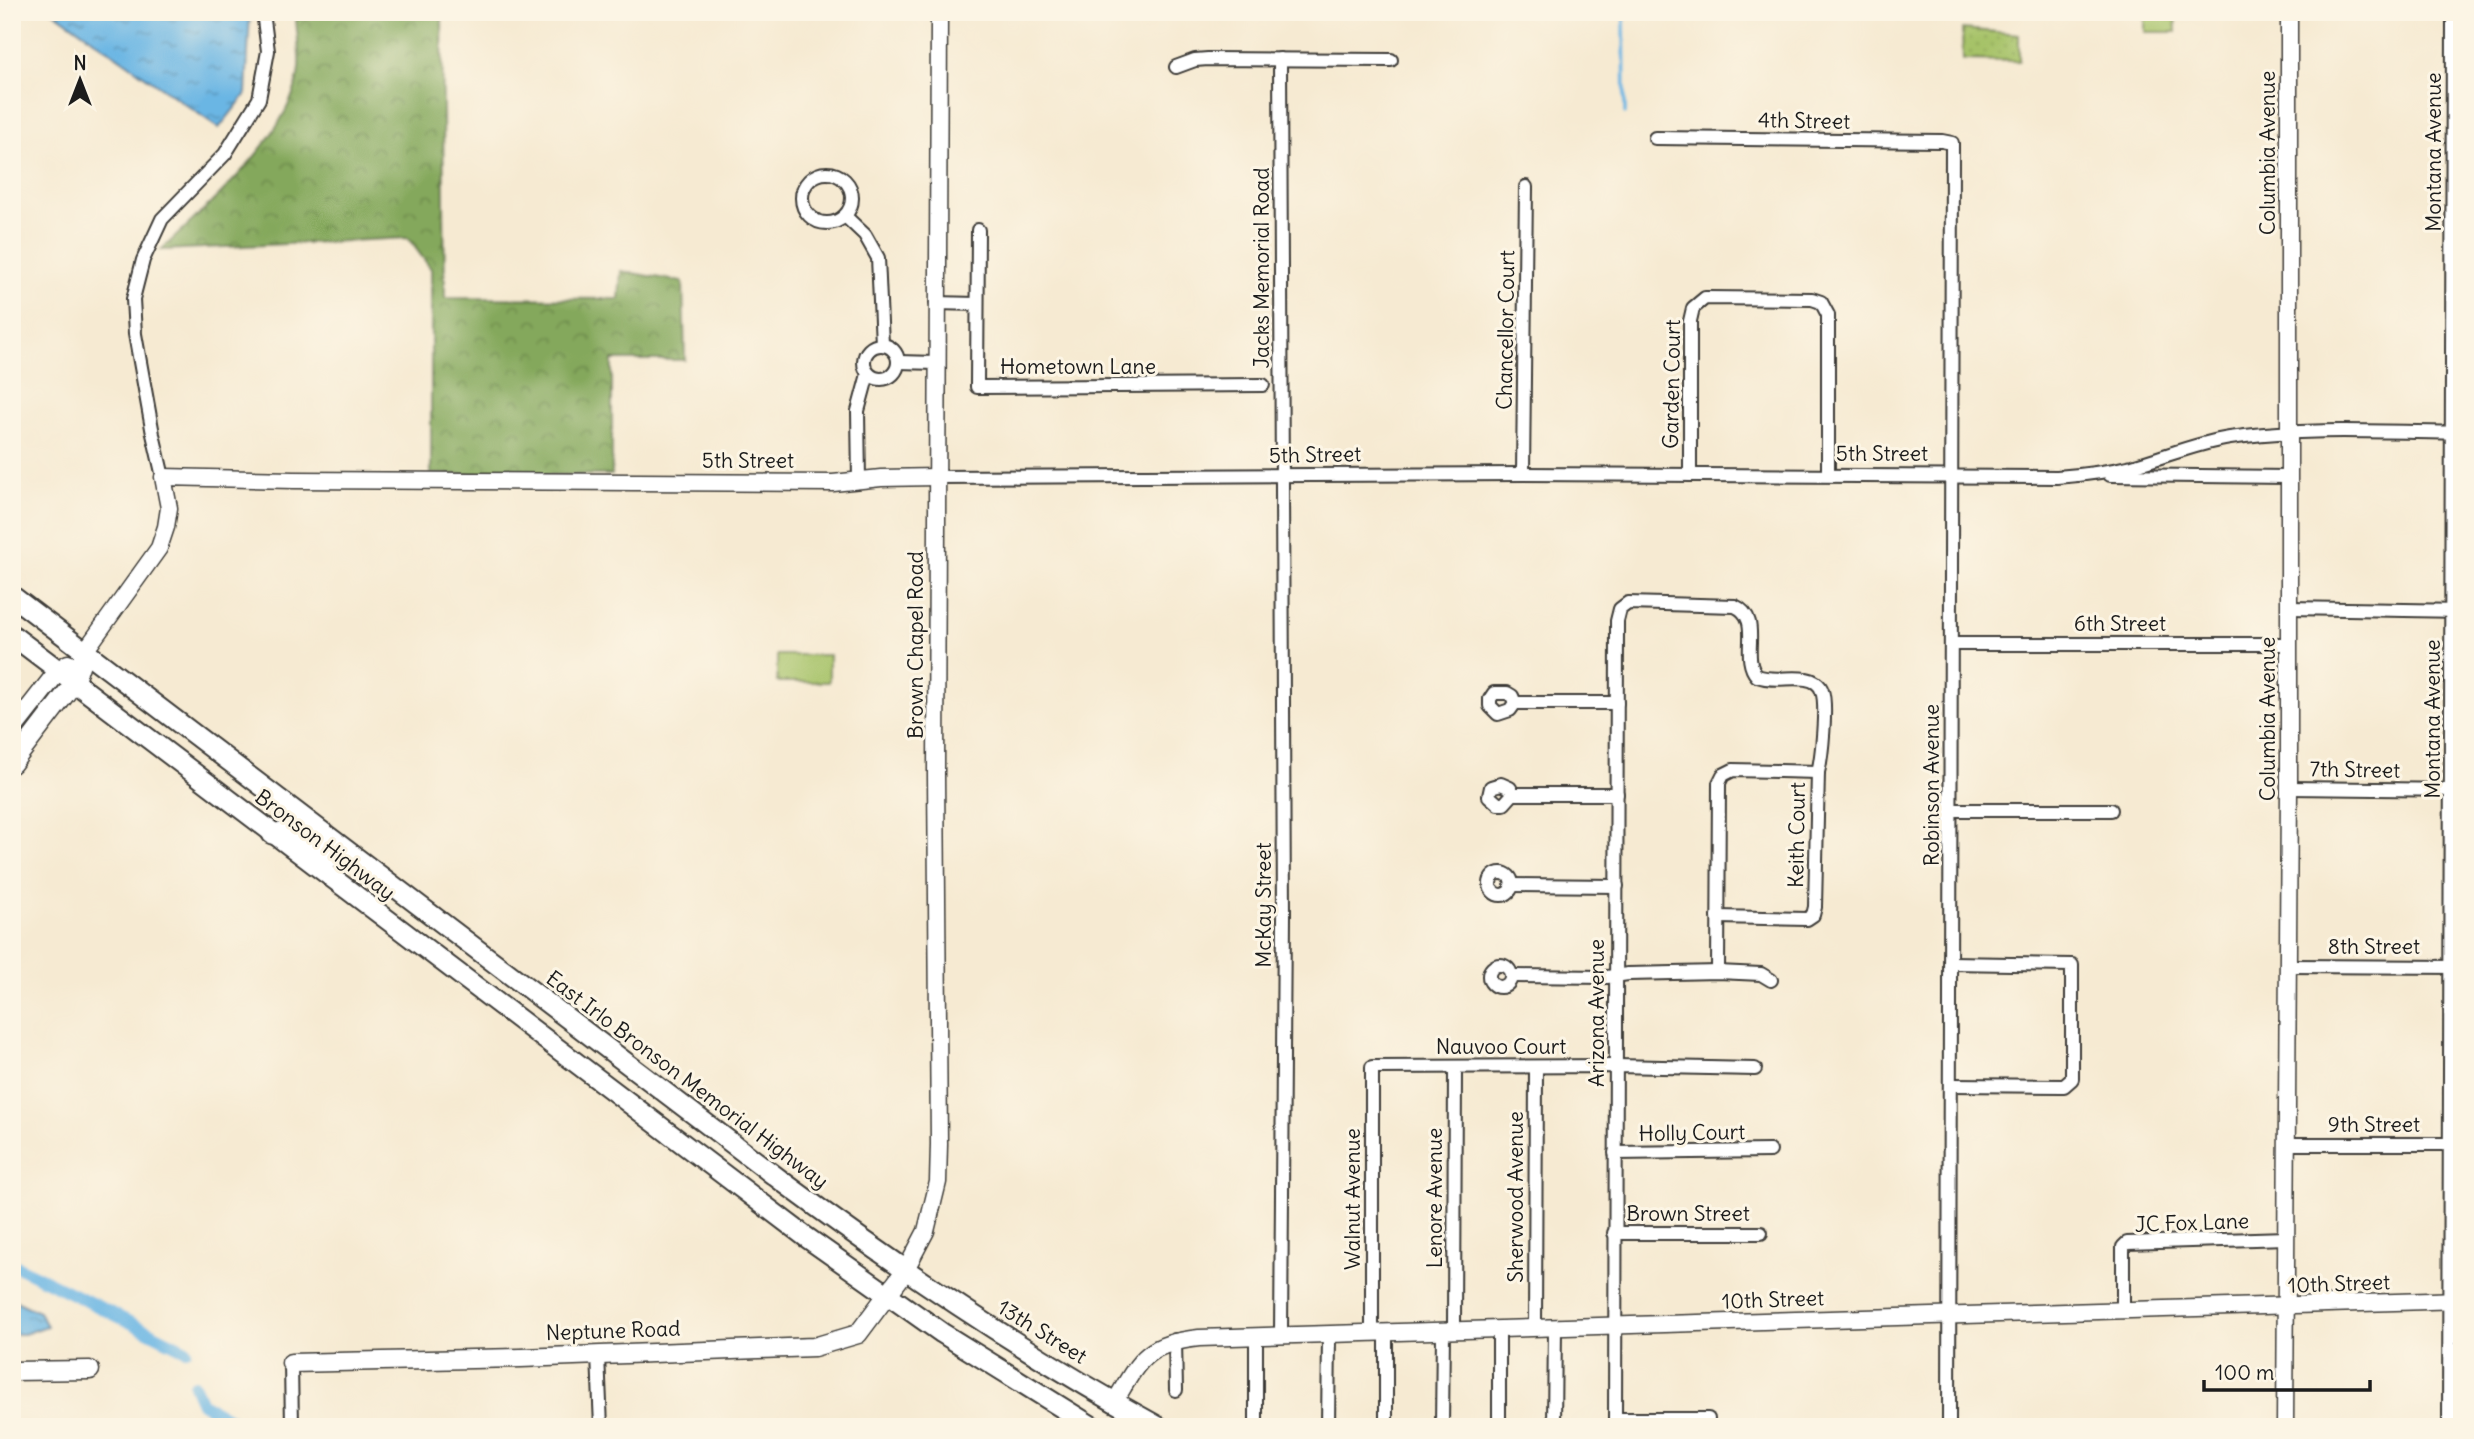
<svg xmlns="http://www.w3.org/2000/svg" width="2474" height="1439" viewBox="0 0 2474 1439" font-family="Delius,sans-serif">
<defs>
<pattern id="grass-dots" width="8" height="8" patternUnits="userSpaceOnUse" patternTransform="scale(1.75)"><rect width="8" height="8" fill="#a6c268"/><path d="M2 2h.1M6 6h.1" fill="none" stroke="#8ea65a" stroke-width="1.8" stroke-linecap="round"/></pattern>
<pattern id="forest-crowns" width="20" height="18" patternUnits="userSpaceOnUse" patternTransform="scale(1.75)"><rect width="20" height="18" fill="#84a85c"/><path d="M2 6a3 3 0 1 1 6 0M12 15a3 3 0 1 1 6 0" fill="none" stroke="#6b884b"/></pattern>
<pattern id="water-ripples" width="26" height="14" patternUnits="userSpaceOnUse" patternTransform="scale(1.75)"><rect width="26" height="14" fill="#6bb6e4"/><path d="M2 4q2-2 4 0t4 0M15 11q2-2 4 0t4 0" fill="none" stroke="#5793b8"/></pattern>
</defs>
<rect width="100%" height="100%" fill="#fcf5e5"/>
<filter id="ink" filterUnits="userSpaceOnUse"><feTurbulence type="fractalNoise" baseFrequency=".0143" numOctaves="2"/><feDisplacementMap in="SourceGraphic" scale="14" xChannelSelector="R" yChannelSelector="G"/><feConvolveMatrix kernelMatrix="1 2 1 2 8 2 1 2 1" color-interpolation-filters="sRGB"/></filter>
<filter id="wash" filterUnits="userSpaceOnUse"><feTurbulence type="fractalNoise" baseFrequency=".00686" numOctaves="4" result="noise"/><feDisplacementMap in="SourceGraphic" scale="28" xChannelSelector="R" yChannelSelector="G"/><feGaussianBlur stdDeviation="1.57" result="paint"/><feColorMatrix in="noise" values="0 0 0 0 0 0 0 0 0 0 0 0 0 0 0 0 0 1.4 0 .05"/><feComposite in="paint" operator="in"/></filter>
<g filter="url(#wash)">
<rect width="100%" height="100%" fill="#f6ead2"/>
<path fill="url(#grass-dots)" stroke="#616f42" stroke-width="2" d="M1962 29 2019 34V61L1963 60Z"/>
<path fill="url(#forest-crowns)" stroke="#50623c" stroke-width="2" d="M333 12H442L445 298 619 299 621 271 683 282 685 360H612V475L431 474V269L408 238 161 250C206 208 294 133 299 68 300 52 297 35 296 19Z"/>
<g fill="#a6c268" stroke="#616f42" stroke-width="2">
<path d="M2145 12H2175L2176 32H2145Z"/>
<rect x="777" y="655" width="52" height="27"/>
</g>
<g fill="url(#water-ripples)" stroke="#446980" stroke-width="2">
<path d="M54 12H250L246 94 219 128Z"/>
<path d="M12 1299 39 1312 47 1326 24 1334H12Z"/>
</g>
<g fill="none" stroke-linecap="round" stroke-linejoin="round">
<path stroke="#6bb6e4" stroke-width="3.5" d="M1624 12 1625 113"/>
<g stroke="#6bb6e4" stroke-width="12">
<path d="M12 1264 186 1350"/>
<path d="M194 1385 202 1403 243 1427"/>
</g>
</g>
</g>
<g filter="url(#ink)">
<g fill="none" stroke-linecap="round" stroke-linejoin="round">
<g stroke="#3d3b37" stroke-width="16">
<g id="minor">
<path d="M1280 59 1284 916 1281 1335"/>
<path d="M1176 67 1195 60 1208 59 1391 60"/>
<path d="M1655 138 1942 141 1952 143 1949 1427"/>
<circle cx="827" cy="198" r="25"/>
<path d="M845 216 865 235 878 258 882 344"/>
<path d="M978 230 977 387 1263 385"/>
<path d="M936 303 977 304"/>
<circle cx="881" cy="362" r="17"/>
<path d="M898 362 937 363"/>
<path d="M1523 474 1526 187"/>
<path d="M1690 475V321L1693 308 1705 298 1812 299 1821 302 1828 315V475"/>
<path d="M2110 475 2289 477"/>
<path d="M163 477 153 434 135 334 133 299 143 260 162 219 225 154 259 99 268 51 263 12"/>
<path d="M937 477 1523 474 2057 477C2083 475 2107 472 2132 466 2165 457 2196 443 2230 438 2306 427 2386 432 2462 433"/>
<path d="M859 481 858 411 868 374"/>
<path d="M2289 608 2462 611"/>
<path d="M1952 644H2289"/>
<path d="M1515 703 1510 710 1498 714 1490 706V699L1494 693H1507L1512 696 1515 703H1617"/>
<path d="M2289 788 2462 790"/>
<path d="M1513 794 1504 804H1498L1489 796 1491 787 1501 784 1510 788 1513 794H1617"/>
<path d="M1952 810H2111"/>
<circle cx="1501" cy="884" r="11"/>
<path d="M1511 885 1617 886"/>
<circle cx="1500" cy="976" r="11"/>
<path d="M2287 966 2462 967"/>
<path d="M1718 972 1719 783 1723 775 1733 770 1818 772"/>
<path d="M1512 976 1607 977 1628 974 1718 972 1761 974 1771 980"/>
<path d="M1951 1085 2064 1086 2072 1079V965L1951 963"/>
<path d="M2286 1144H2462"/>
<path d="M1615 1153 1770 1151"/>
<path d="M1614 1233H1761"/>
<path d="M2123 1311V1247L2127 1243 2286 1238"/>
<path d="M1535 1328 1536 1067"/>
<path d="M1454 1330 1455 1067"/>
<path d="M1372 1332V1067L1616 1066 1755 1069"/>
<path d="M1386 1332V1427"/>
<path d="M1175 1340 1176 1390"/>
<path d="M598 1355 601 1427"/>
<path d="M291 1363 292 1427"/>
<path d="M1615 1419H1708"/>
<path d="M1256 1421V1336"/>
<path d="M1328 1427 1329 1334"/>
<path d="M1442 1427 1443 1331"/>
<path d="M1499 1427V1329"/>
<path d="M1554 1427 1555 1327"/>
<path d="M1615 1427 1617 621 1620 609 1628 603 1735 606C1764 619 1739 656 1757 676 1774 682 1790 676 1806 679 1813 680 1820 684 1822 691 1827 704 1822 757 1818 772L1815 907 1813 915 1807 919 1718 917"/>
<path d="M2449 1427 2453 12"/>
</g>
</g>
<g stroke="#3d3b37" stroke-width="19">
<g id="tertiary">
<path d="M85 651 159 548 166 527 169 508 163 477 294 480 833 483 881 478 937 477"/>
<path d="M905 1271 926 1231 938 1182 939 1144 936 775 939 12"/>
<path d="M1114 1403C1140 1359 1145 1344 1199 1338L2462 1300"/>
<path d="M2285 1427 2289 788V12"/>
</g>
</g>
<g stroke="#3d3b37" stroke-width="21">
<g id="secondary">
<path d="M12 730 59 670 68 664"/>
<path d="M12 764 74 683 85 651"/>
<path d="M291 1363 521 1358 814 1347 858 1334 905 1271"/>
<path d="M12 1371 90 1370"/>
</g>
</g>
<g stroke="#3d3b37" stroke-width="23">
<g id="trunk">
<path d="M12 596 783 1182C903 1271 1027 1355 1159 1427"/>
<path d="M12 635 806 1237 942 1333 1093 1427"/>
<path d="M272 834C304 826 311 848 338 858"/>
</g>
</g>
<use href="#minor" stroke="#fff" stroke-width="12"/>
<use href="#tertiary" stroke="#fff" stroke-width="16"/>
<use href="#secondary" stroke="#fff" stroke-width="18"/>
<use href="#trunk" stroke="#fff" stroke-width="19"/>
</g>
</g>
<g text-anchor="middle" stroke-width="6" stroke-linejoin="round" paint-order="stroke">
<g font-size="21" fill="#1c1c1c" stroke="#fcf5e5">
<text transform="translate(1804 121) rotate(1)" y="7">4th Street</text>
<text transform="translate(2434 152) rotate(-90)" y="7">Montana Avenue</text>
<text transform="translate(2268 153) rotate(-90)" y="7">Columbia Avenue</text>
<text transform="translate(1262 268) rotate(-90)" y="7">Jacks Memorial Road</text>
<text transform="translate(1506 330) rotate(-89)" y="7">Chancellor Court</text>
<text x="1078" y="374">Hometown Lane</text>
<text transform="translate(1672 384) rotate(-89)" y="7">Garden Court</text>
<text x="1882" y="461">5th Street</text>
<text transform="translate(1315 455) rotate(-1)" y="7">5th Street</text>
<text x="748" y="468">5th Street</text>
<text x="2120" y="631">6th Street</text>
<text transform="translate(916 645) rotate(-90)" y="7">Brown Chapel Road</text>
<text transform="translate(2268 719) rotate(-90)" y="7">Columbia Avenue</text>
<text transform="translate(2433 719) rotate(-90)" y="7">Montana Avenue</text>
<text transform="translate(2355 770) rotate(1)" y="7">7th Street</text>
<text transform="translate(1932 785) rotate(-90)" y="7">Robinson Avenue</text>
<text transform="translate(1797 835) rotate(-89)" y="7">Keith Court</text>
<text transform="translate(325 845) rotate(37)" y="7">Bronson Highway</text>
<text transform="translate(1264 905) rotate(-90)" y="7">McKay Street</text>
<text x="2374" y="954">8th Street</text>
<text transform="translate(1597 1013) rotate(-90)" y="7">Arizona Avenue</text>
<text x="1501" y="1054">Nauvoo Court</text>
<text transform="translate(687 1080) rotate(37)" y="7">East Irlo Bronson Memorial Highway</text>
<text x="2374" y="1132">9th Street</text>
<text transform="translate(1692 1133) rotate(-1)" y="7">Holly Court</text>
<text transform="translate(1516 1197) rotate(-90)" y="7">Sherwood Avenue</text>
<text transform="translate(1435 1198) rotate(-90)" y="7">Lenore Avenue</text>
<text transform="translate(1353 1199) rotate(-90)" y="7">Walnut Avenue</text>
<text x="1688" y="1221">Brown Street</text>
<text transform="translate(2192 1223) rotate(-2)" y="7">JC Fox Lane</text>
<text transform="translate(2339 1284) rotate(-2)" y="7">10th Street</text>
<text transform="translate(1773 1300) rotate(-2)" y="7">10th Street</text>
<text transform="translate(613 1331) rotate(-2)" y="7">Neptune Road</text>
<text transform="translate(1042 1332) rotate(32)" y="7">13th Street</text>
</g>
</g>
<rect width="2474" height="1439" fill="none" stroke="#fcf5e5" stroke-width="42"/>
<g transform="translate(80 80)" stroke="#fcf5e5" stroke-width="5" paint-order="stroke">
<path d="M0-5L12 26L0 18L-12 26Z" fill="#1c1c1c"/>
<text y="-10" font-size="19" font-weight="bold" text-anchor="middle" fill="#1c1c1c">N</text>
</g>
<path d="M2204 1380v10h166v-10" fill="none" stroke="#1c1c1c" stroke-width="3.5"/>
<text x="2215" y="1380" font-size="21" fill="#1c1c1c" stroke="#fcf5e5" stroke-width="5" paint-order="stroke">100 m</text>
</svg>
